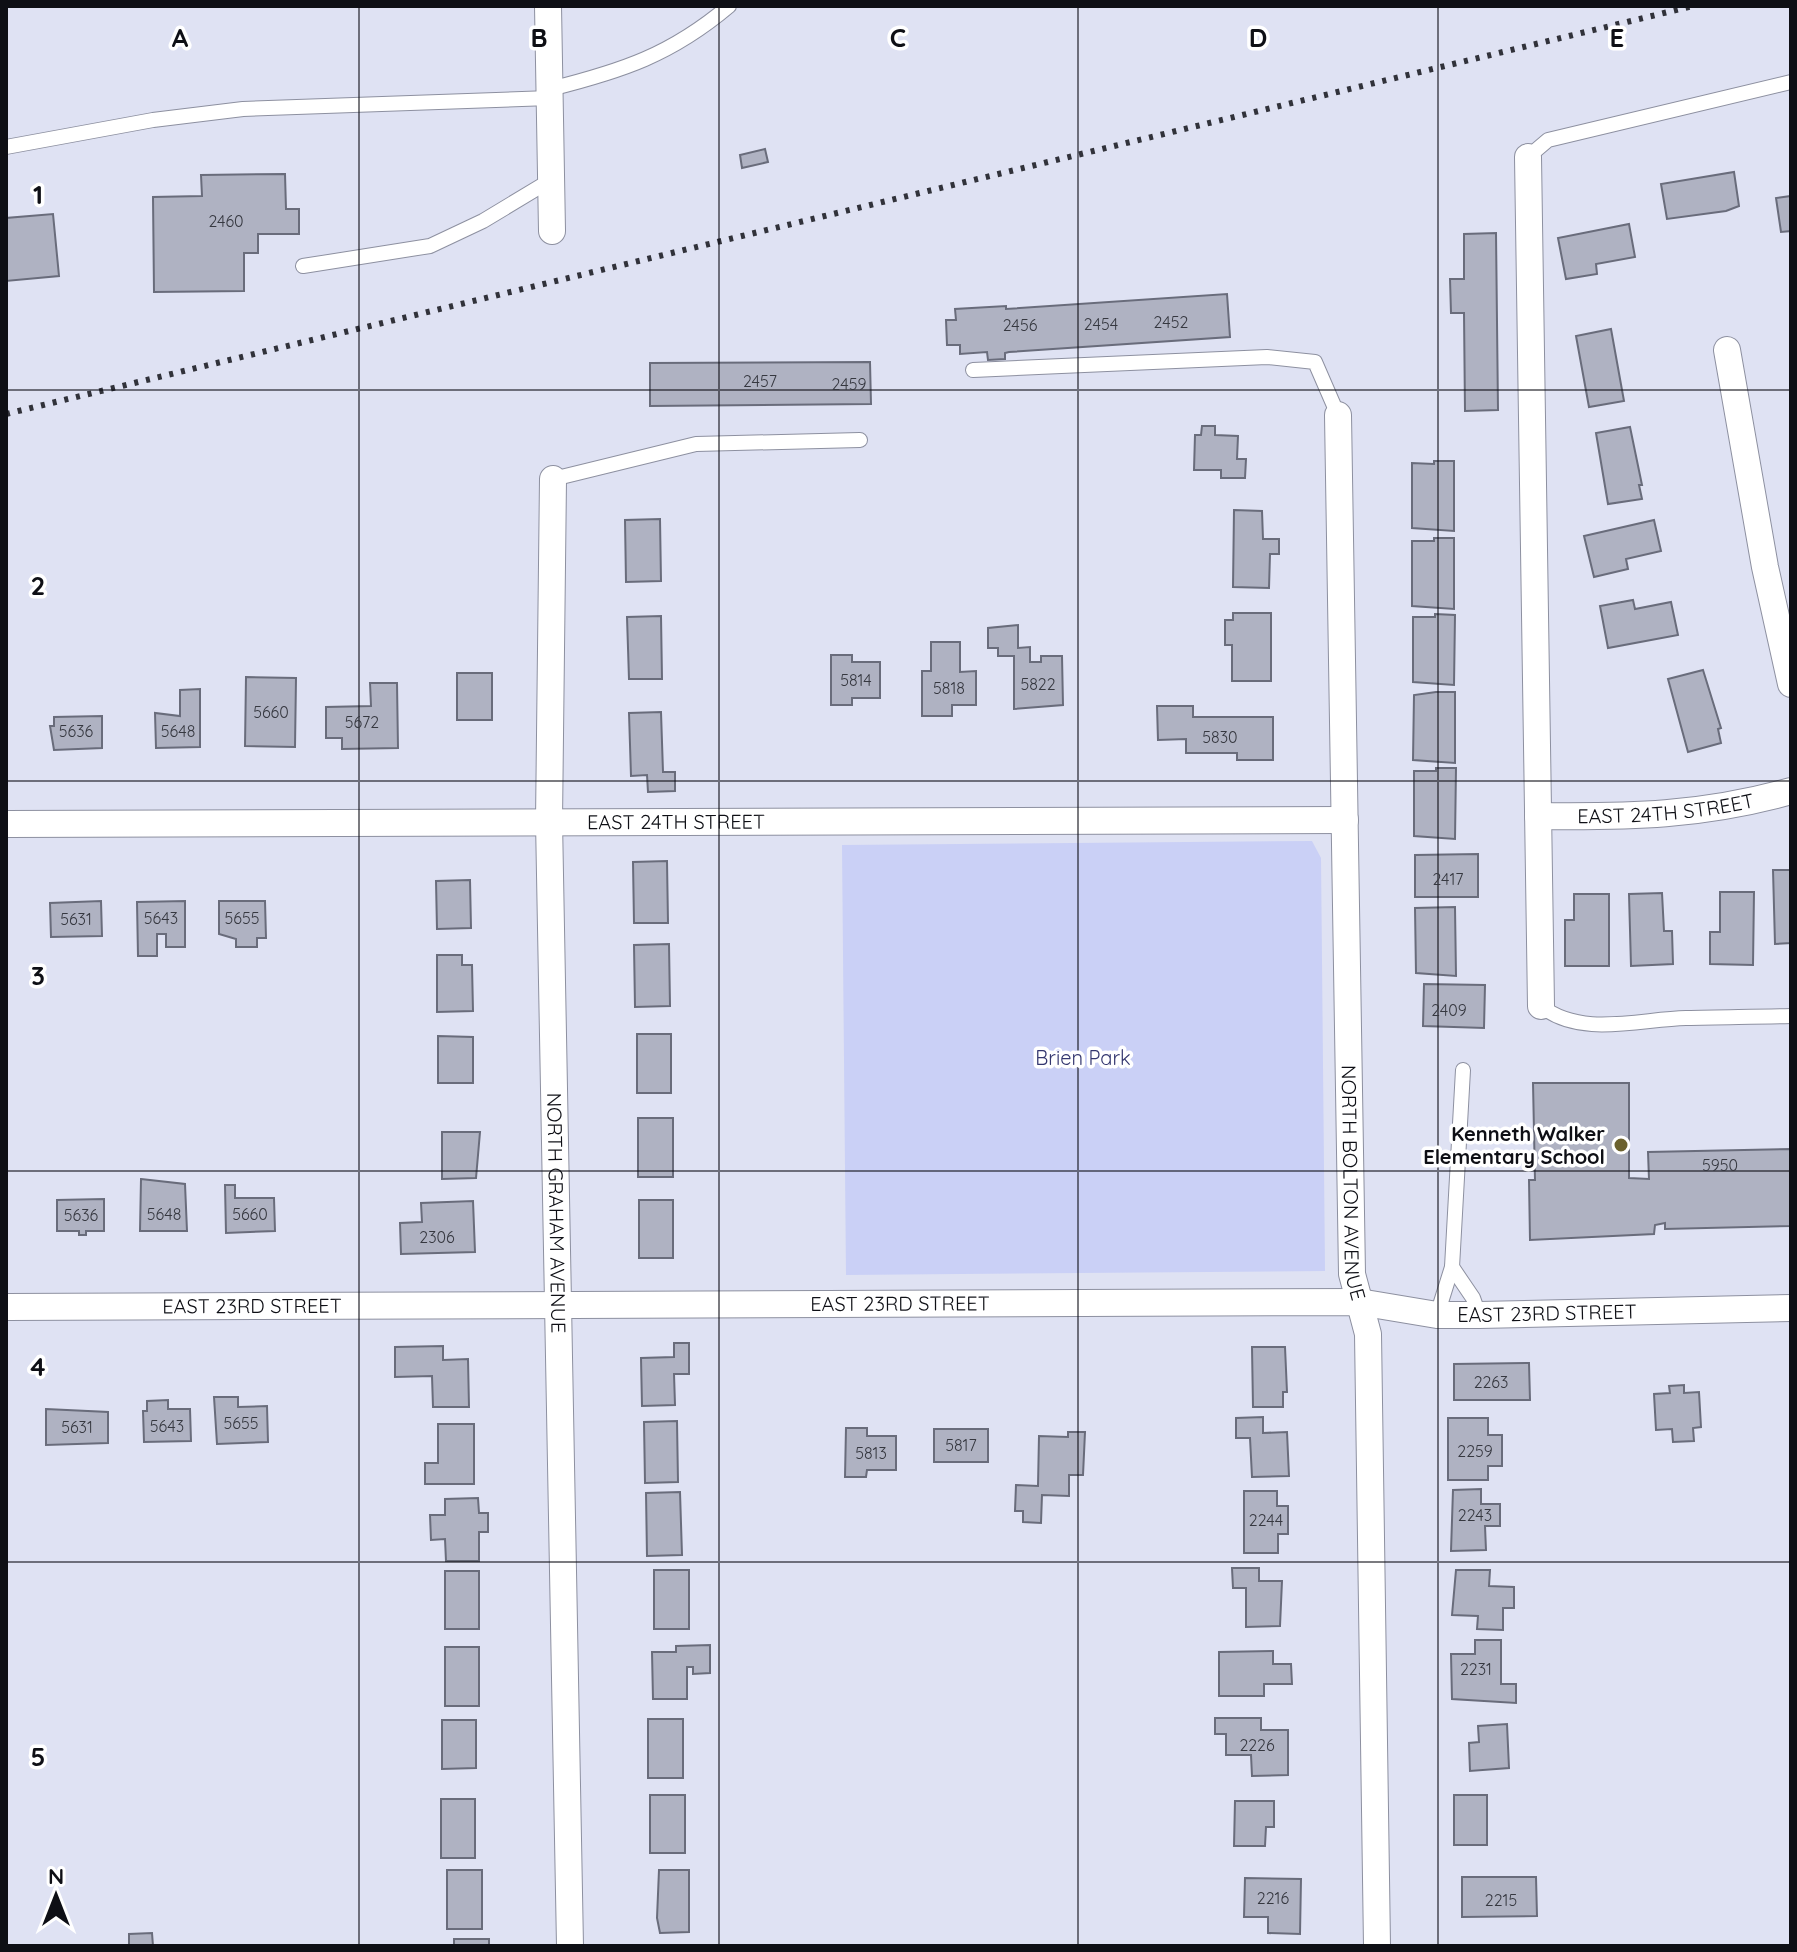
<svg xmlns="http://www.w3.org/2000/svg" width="1797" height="1952" viewBox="0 0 1797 1952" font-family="Quicksand,sans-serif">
<rect width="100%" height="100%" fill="#dfe2f3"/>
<path fill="#cad0f6" d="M1312 841 1321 858 1325 1271 846 1275 842 845Z"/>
<g fill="#afb2c2" stroke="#696c7b" stroke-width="2">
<path d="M765 149 768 162 742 168 740 155Z"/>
<path d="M1734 172 1739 206 1726 211 1667 219 1661 184Z"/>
<path d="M285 174 286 209H299V234H258V253H244V291L154 292 153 197 202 196 201 175Z"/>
<path d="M1791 196V231L1781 232 1776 198Z"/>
<path d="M53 214 59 276 6 281V218Z"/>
<path d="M1629 224 1635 257 1596 264 1597 274 1566 279 1558 238Z"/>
<path d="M1496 233 1498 410 1465 411 1464 313H1451L1450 279H1464V234Z"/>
<path d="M1227 294 1230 337 1009 352 1005 353V359L988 360 987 352 960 354V345H947L946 320H956L955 309 1006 306V309Z"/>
<path d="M1611 329 1624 401 1589 407 1576 336Z"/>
<path d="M870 362 871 404 650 406V363Z"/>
<path d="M1202 426H1215V435L1238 436 1237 459H1246L1245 478H1221V470H1194L1195 435H1201Z"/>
<path d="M1630 427 1642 485H1639L1642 499 1608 504 1596 433Z"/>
<path d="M1434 461H1454V531L1412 528V463L1434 464Z"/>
<path d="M1234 510 1262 511 1263 539H1279V554H1270L1269 588 1233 587Z"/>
<path d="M660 519 661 581 626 582 625 520Z"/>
<path d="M1654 520 1661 551 1626 559 1628 569 1594 577 1584 536Z"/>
<path d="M1434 538H1454V609L1412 606V541H1434Z"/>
<path d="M1633 600 1635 609 1671 602 1678 635 1608 648 1600 606Z"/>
<path d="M1233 613H1271V681H1232V645H1225V620H1233Z"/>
<path d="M1435 614 1455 615 1454 685 1413 682V617H1435Z"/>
<path d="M661 616 662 679H629L627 617Z"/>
<path d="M1018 625V648L1030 647V662H1041V656H1062L1063 705 1014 709V656H998V648H988V628Z"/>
<path d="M931 642H960V672L976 671V705H952V716H922V671H931Z"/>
<path d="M831 655H852V662H880V698H852V705H831Z"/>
<path d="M1703 670 1721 728 1718 729 1721 743 1688 752 1668 679Z"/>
<rect x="457" y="673" width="35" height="47"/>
<path d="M246 677 296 678 295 747 245 746Z"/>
<path d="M370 683H397L398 748 342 749V738H326V707L371 706Z"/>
<path d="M200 689V747L156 748 155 713 180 716V690Z"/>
<path d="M1436 692H1455V763L1413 760 1414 695Z"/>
<path d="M1157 706H1193V717H1273V760H1237V753H1186V739L1158 740Z"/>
<path d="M661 712 663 772H675V791L648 792 647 775 631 776 629 713Z"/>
<path d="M102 716V748L54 750 50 726H54V717Z"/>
<path d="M1436 768H1456L1455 839 1414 836V771H1436Z"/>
<path d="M1478 854V897H1415V855Z"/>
<path d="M667 861 668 923H634L633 862Z"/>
<path d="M1773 870H1791V943L1775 944Z"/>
<path d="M470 880 471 928 437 929 436 881Z"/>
<path d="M1720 892H1754L1753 965 1710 964V932H1720Z"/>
<path d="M1662 893 1664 931H1672L1673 964 1631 966 1629 894Z"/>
<path d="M1574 894H1609V966H1565V920H1574Z"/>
<path d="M101 901 102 936 51 937 50 903Z"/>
<path d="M185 901V947H166V934H157V956H138L137 902Z"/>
<path d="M219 901H265L266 938H257V947H236V939L219 934Z"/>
<path d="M1455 907 1456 976 1416 973 1415 908Z"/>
<path d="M669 944 670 1006 635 1007 634 945Z"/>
<path d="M437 955H462V965H472L473 1011 437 1012Z"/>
<path d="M1424 984 1485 985 1484 1028 1423 1026Z"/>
<rect x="637" y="1034" width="34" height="59"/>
<path d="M438 1036 473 1037V1083H438Z"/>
<path d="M1533 1083H1629V1178L1649 1179 1648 1152 1791 1149V1226L1665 1229V1223L1655 1225 1654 1234 1530 1240 1529 1180H1535Z"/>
<rect x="638" y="1118" width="35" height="59"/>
<path d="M442 1132H480L476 1178 442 1179Z"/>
<path d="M141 1179 185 1184 187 1231H140Z"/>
<path d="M225 1185H235V1198H274L275 1231 226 1233Z"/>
<path d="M104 1199V1231H86V1235H79V1231H57V1200Z"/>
<rect x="639" y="1200" width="34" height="58"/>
<path d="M473 1201 475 1252 401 1254 400 1223 422 1222 421 1203Z"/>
<path d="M674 1343H689V1374H674L675 1405 642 1406 641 1358 674 1357Z"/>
<path d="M443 1346V1360L468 1359 469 1407H433L432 1376 395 1377V1347Z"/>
<path d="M1252 1347H1285L1287 1392H1283V1407H1253Z"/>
<path d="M1529 1363 1530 1400H1454V1364Z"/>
<path d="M1684 1385V1393L1699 1392 1701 1427 1693 1428 1694 1441 1673 1442 1672 1429 1656 1430 1654 1394 1670 1393 1669 1386Z"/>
<path d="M214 1397H238V1407L267 1406 268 1442 217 1444Z"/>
<path d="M168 1400V1409H190L191 1441 144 1442 143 1411H147V1401Z"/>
<path d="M46 1409 108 1412V1443L46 1445Z"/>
<path d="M1263 1417V1433L1287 1432 1289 1476 1252 1477 1250 1438H1236V1418Z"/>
<path d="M1448 1418H1488V1435H1502V1466H1488V1480H1448Z"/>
<path d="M677 1421 678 1482 645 1483 644 1422Z"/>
<path d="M438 1424H474V1484H425V1463H438Z"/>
<path d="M846 1428H867V1436H896V1470H867L866 1477H845Z"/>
<rect x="934" y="1429" width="54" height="33"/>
<path d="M1068 1432H1085L1083 1475H1069V1496L1042 1495 1041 1523 1023 1522V1511H1015L1016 1485 1038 1486 1039 1436 1068 1437Z"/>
<path d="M1481 1489V1504H1500V1526H1485L1486 1550 1451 1551 1453 1490Z"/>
<path d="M1244 1491H1277V1506H1288V1534H1278V1553H1244Z"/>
<path d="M680 1492 682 1555 647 1556 646 1493Z"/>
<path d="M478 1498 479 1513H488V1532H479V1561H446L445 1539 431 1540 430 1515H445V1499Z"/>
<path d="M1232 1568H1259V1581H1282L1280 1626 1246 1627V1588H1233Z"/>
<rect x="654" y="1570" width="35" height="59"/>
<path d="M1456 1570H1490L1489 1586 1514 1587V1608H1503V1630L1477 1629 1478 1616 1452 1615Z"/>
<rect x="445" y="1571" width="34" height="58"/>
<path d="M1475 1640H1501V1684H1516V1703L1452 1699 1451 1654H1475Z"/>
<path d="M710 1645V1673L693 1674V1667H687V1699H653L652 1652H676V1646Z"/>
<rect x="445" y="1647" width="34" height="59"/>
<path d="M1273 1651V1664H1291L1292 1684H1264V1696H1219V1652Z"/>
<path d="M1215 1718H1261V1730H1288V1775L1252 1776 1251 1755H1226V1734H1215Z"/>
<rect x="648" y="1719" width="35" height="59"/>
<path d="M442 1720H476V1768L442 1769Z"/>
<path d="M1507 1724 1509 1768 1470 1771 1469 1743 1479 1742 1478 1726Z"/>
<rect x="650" y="1795" width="35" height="58"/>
<rect x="1454" y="1795" width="33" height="50"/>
<rect x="441" y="1799" width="34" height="59"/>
<path d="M1235 1801H1274V1827H1266L1265 1846H1234Z"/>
<rect x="447" y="1870" width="35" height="59"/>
<path d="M659 1870H689V1932L660 1933 657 1918Z"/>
<path d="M1462 1877H1536L1537 1916 1462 1917Z"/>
<path d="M1245 1878 1301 1879 1300 1934 1268 1933V1917H1244Z"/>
<path d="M152 1933 153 1946H129V1934Z"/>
<rect x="454" y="1939" width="35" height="7"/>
</g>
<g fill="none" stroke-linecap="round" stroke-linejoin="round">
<g stroke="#8d90a0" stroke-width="16">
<g id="lane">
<path d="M550 89C622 71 671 55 729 6"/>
<path d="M6 147 153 120 243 109 550 98"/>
<path d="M1528 157 1548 140 1791 82"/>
<path d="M303 266 430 246 483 221 551 180"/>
<path d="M973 370 1267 357 1315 362 1338 415"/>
<path d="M553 479 696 444 860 440"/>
<path d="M1541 1006C1581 1038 1640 1019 1686 1018 1721 1017 1756 1017 1791 1016"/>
<path d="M1452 1267 1473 1298 1479 1315"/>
<path d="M1437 1315 1452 1267 1463 1070"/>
</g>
</g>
<g stroke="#8d90a0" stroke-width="28">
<g id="street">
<path d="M548 6 552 231"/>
<path d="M1528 157 1541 1006"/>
<path d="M1727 350 1765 567 1791 684"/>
<path id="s1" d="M1338 415 1352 1274 1368 1334 1377 1946"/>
<path id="s2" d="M553 479 549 821 570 1946"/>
<path id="s3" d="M1538 816C1631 817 1701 816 1791 791"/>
<path id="s4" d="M6 824 1345 820"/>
<path id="s5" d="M6 1307 1359 1302 1437 1315H1479L1791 1308"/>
</g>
</g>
<use href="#lane" stroke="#fff" stroke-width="14"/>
<use href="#street" stroke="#fff" stroke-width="26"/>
<path stroke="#31323a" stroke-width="6" stroke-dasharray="4 8" stroke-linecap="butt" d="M6 414 1693 6"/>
</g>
<path fill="none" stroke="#0e0f15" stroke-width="2" stroke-opacity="0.55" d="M359 6V1946M719 6V1946M1078 6V1946M1438 6V1946M6 390H1791M6 781H1791M6 1171H1791M6 1562H1791"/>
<circle fill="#6b612e" stroke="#fff" stroke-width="3" cx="1621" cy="1145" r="8"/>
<g text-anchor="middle" stroke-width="7" stroke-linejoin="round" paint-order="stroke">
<g font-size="16" fill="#363840">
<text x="226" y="227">2460</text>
<text x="1171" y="328">2452</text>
<text x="1101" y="330">2454</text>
<text x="1020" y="331">2456</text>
<text x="760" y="387">2457</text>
<text x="849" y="390">2459</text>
<text x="856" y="686">5814</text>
<text x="1038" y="690">5822</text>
<text x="949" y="694">5818</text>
<text x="271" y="718">5660</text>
<text x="362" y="728">5672</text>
<text x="76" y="737">5636</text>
<text x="178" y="737">5648</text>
<text x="1220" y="743">5830</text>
<text x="1448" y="885">2417</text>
<text x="161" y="924">5643</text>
<text x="242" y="924">5655</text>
<text x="76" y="925">5631</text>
<text x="1449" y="1016">2409</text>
<text x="1720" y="1171">5950</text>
<text x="164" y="1220">5648</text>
<text x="250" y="1220">5660</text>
<text x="81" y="1221">5636</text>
<text x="437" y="1243">2306</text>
<text x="1491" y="1388">2263</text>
<text x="241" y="1429">5655</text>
<text x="167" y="1432">5643</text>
<text x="77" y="1433">5631</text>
<text x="961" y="1451">5817</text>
<text x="1475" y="1457">2259</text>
<text x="871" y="1459">5813</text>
<text x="1475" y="1521">2243</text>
<text x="1266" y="1526">2244</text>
<text x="1476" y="1675">2231</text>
<text x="1257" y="1751">2226</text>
<text x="1273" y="1904">2216</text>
<text x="1501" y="1906">2215</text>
</g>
<g font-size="20" fill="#0e0f15" stroke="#fff">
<text dy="7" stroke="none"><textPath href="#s3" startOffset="128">EAST 24TH STREET</textPath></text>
<text dy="7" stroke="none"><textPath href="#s4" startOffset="670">EAST 24TH STREET</textPath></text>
<text dy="7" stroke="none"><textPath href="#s1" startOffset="768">NORTH BOLTON AVENUE</textPath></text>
<text dy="7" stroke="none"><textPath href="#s2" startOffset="734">NORTH GRAHAM AVENUE</textPath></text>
<text dy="7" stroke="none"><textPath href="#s5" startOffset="894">EAST 23RD STREET</textPath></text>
<text dy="7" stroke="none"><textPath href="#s5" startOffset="246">EAST 23RD STREET</textPath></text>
<text dy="7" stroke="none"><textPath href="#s5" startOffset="1542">EAST 23RD STREET</textPath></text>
</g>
<g font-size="20" fill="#33366f" stroke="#fff">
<text x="1083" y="1065">Brien Park</text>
</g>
<g font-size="20" font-weight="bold" fill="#0e0f15" stroke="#fff" text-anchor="end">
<text x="1605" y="1141">Kenneth Walker<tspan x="1605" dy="23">Elementary School</tspan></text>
</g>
</g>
<g font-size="26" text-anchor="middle" font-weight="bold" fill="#0e0f15" stroke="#fff" stroke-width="7" stroke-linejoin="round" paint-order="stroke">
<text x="180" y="47">A</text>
<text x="539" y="47">B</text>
<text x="898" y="47">C</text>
<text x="1258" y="47">D</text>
<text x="1617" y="47">E</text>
<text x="38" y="204">1</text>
<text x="38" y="595">2</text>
<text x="38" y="985">3</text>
<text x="38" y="1376">4</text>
<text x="38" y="1766">5</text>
</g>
<rect width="1797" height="1952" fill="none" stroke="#0e0f15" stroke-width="16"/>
<g transform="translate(56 1896)" stroke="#ffffff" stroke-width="6" paint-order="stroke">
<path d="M0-6L14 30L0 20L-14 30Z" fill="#0e0f15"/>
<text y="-12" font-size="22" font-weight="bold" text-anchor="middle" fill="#0e0f15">N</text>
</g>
</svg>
